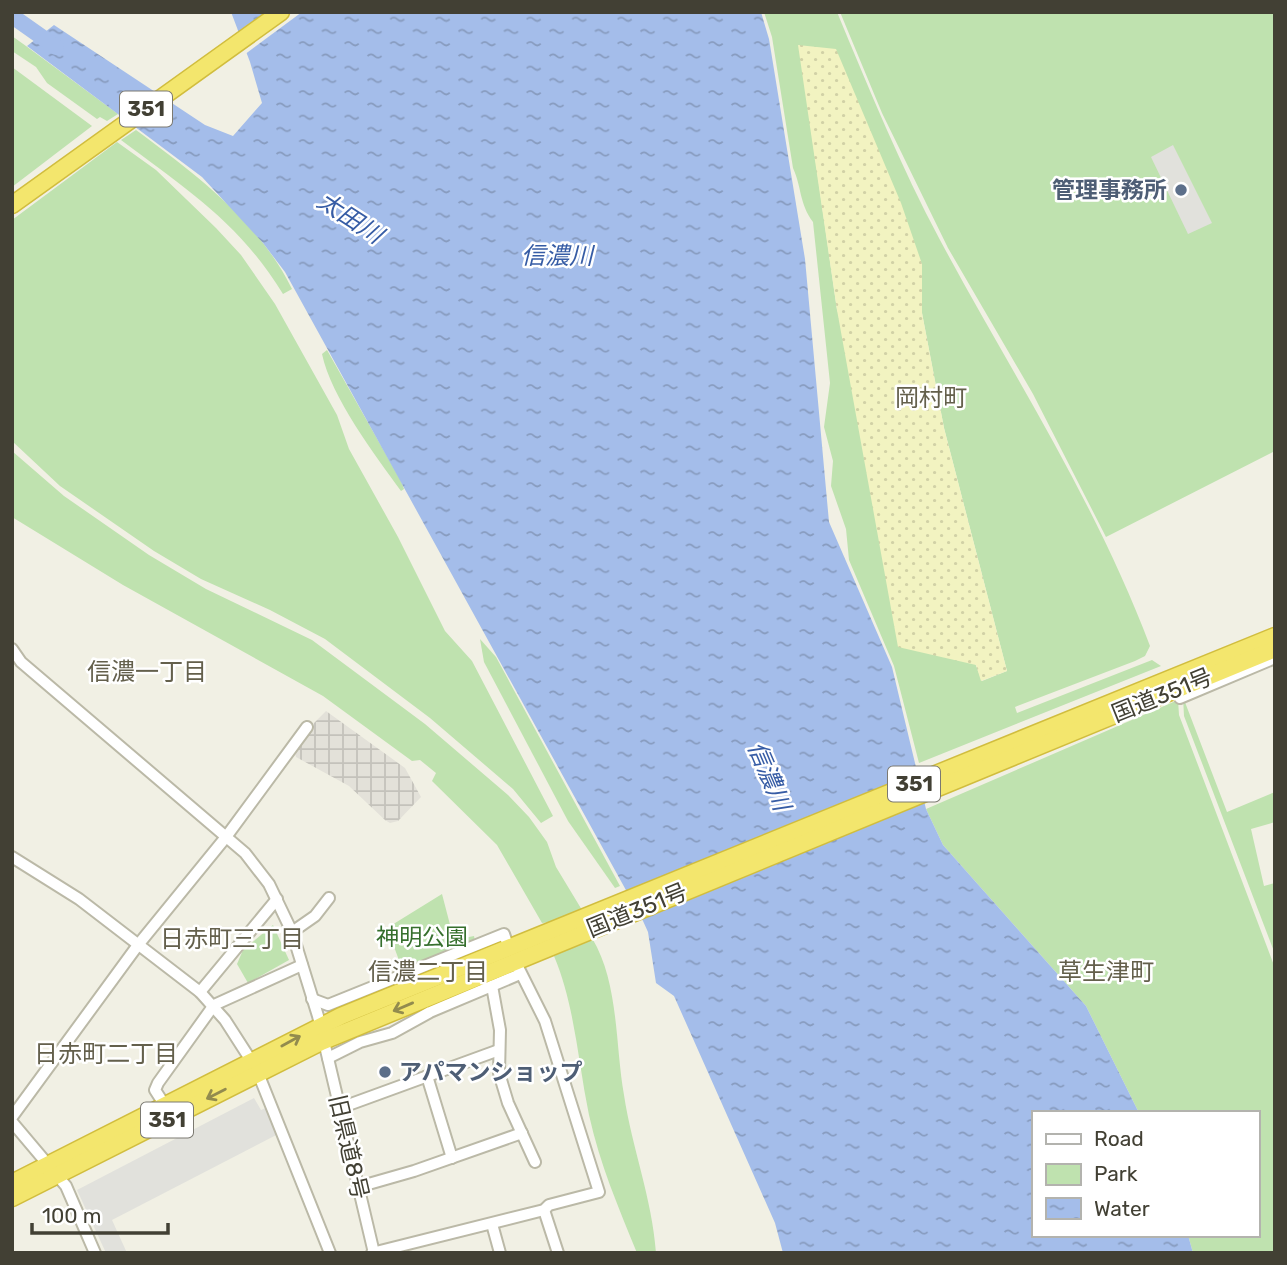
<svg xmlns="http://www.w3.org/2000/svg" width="1287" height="1265" viewBox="0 0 1287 1265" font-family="Rubik,'Noto Sans JP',sans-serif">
<defs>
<pattern id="industrial-grid" width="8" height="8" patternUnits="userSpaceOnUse" patternTransform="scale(1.75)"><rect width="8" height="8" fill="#e3e1d9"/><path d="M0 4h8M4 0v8" fill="none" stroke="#c4c2bb"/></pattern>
<pattern id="sand-dots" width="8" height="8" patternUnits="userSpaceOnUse" patternTransform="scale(1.75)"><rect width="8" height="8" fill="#f2f3c1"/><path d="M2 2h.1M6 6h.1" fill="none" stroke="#d1d1a6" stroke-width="1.8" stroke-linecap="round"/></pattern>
<pattern id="water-ripples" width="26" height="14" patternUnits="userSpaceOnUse" patternTransform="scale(1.75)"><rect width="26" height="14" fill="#a4bdea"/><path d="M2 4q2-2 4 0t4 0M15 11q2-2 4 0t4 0" fill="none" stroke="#879bbe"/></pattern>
</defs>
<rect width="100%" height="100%" fill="#f1f0e4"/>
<path fill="url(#industrial-grid)" d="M326 711 405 768 421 797 398 821 390 823 385 820 349 786 296 757 295 753 313 729V724Z"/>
<g fill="#bfe2af" fill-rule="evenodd">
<path d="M764 12H837C869 89 901 167 940 240 1013 376 1095 500 1150 646L1145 656 1135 661 1015 707 1017 713 1152 660 1161 666 919 763 894 666 849 560 846 529 831 486 833 461 824 427 830 383 813 222C799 203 802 188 793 168L772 37ZM799 45 922 264V313L944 428 1007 671 982 681 837 310Z"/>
<path d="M840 12H1275V451L1106 537 1033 394 948 248 882 113Z"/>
<path d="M12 36 26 46 118 114 107 121 100 117 97 119 47 83 36 67 12 51Z"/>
<path d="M12 67 92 126 12 187Z"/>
<path d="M136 130C195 174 259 221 292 289L283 294C239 222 186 189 121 140Z"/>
<path d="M117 142 156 170 216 228 241 255 275 304 337 415 349 449 398 537 445 631 472 661 553 816 541 823 513 789 430 718 325 639 270 610 201 579 154 551 60 486 12 441V220Z"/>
<path d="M327 350 401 481 404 489 401 491C375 455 331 397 322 354Z"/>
<path d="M12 451 64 496 149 555 206 589 312 640 425 724 508 795 529 817 547 842 556 867 582 910 552 922 542 923 497 845 432 781 436 773 420 760 412 761 323 696 123 585 12 517Z"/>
<path d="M480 639 496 657 620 886 615 888 568 821 484 662Z"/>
<path d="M1183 697 1227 812 1275 792V822L1251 829 1264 886 1275 883V954L1184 716Z"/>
<path d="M1178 700 1179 715 1275 968V1253H1193L1188 1235H1257V1113H1139L1086 1006 943 845 926 809Z"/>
<path d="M442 894 454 940 474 936 475 941 403 971 387 928Z"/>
<path d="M273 925 289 960 248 983 237 964 243 950Z"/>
<path d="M592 938C619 983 615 1044 624 1095 632 1148 652 1198 656 1253H637C618 1206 600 1165 589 1115 578 1062 575 1006 554 956Z"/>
</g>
<path fill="url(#sand-dots)" d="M798 45 836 49 901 203 922 264V313L944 428 1007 671 981 681 976 665 898 647 837 310Z"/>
<g fill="#e1e1dc">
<path d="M1173 145 1212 223 1188 234 1151 157Z"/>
<path d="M254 1098 261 1110 275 1104 286 1130 112 1220 127 1253H106L77 1190Z"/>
</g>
<path fill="url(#water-ripples)" d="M231 12H761L769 39 805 259 829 522 892 667 926 809 943 845 1086 1006 1139 1113H1033V1235H1188L1193 1253H783L775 1223 674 996 656 983 648 932 643 921 285 272 263 243 202 177 27 46 54 25 205 125 233 136 262 103 250 62Z"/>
<path fill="#f1f0e4" d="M272 12H302L244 55 237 38Z"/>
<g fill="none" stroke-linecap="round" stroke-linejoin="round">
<path stroke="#a4bdea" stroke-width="16" d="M12 16 56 47"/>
<g stroke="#bbb9a7" stroke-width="14">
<g id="minor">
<path d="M12 649 21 662 245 853 269 884 292 932 318 1016 374 1253"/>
<path d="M1180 698 1275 658"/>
<path d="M12 857 79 899 200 992 225 1020 252 1062"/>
<path d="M292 932 315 916 329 898"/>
<path d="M492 986 500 1030 499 1073 508 1103 535 1162"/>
<path d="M200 992 277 899"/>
<path d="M312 999 328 1005 504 934 506 940"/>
<path d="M328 1058 360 1042 392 1033 430 1012 520 974"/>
<path d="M258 1073 330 1253"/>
<path d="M427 1076 452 1158"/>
<path d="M164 1104 155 1090 158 1083 214 1005 302 965"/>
<path d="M340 1108 499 1050"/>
<path d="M12 1117 138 945 226 837 307 727"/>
<path d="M12 1122 66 1186 95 1253"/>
<path d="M358 1187 414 1171 522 1133"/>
<path d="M544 1210 558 1253"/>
<path d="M492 1224 500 1253"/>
<path d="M372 1253 544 1210 549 1205 599 1192 545 1021 519 969"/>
</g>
</g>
<g stroke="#d1bd3e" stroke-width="19">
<g id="highway">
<path d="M12 205 281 12"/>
<path d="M12 1183 341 1016 1275 636"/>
<path d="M12 1198 321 1042 1275 649"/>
</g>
</g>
<use href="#minor" stroke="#fff" stroke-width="10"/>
<use href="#highway" stroke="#f3e66d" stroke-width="16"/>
</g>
<defs><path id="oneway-shaft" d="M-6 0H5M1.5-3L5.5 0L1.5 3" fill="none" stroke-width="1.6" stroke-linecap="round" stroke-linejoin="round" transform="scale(1.75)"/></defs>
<g stroke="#928b4e">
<use href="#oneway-shaft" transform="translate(403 1007) rotate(157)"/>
<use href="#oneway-shaft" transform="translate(291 1041) rotate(-29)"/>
<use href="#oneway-shaft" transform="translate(216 1094) rotate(153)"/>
</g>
<g fill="#5c6f8a" stroke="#fff" stroke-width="2.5">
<circle cx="1181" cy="190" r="7"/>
<circle cx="385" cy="1072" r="7"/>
</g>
<g text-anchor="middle" stroke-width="5" stroke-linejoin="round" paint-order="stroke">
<g fill="#fff" stroke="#7b7971" stroke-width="2">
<rect x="120" y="91.5" width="52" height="35" rx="5"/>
<rect x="888" y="766.5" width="52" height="35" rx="5"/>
<rect x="141" y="1102.5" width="52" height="35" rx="5"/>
</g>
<g font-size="21" font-weight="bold" fill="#424034">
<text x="146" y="116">351</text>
<text x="914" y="791">351</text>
<text x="167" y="1127">351</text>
</g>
<g font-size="23" font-weight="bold" fill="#4e5e75" stroke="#fff" text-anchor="end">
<text x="1167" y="198">管理事務所</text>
<text x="399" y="1080" text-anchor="start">アパマンショップ</text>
</g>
<g font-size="23" fill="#424034" stroke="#fff">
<text transform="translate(1162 695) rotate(-22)" y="8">国道351号</text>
<text transform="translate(637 910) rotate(-22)" y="8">国道351号</text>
<text transform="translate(349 1147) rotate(77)" y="8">旧県道8号</text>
</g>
<g font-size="23" fill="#366f2d" stroke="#fff">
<text x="422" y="945">神明公園</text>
</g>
<g font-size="24" font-style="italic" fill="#365ca5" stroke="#fff">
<text transform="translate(350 218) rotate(33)" y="8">太田川</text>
<text x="557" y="264">信濃川</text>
<text transform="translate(769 776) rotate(67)" y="8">信濃川</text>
</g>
<g font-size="24" fill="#64604c" stroke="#fff">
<text x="931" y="406">岡村町</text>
<text x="147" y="680">信濃一丁目</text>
<text x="232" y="947">日赤町三丁目</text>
<text x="428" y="980">信濃二丁目</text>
<text x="1106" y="980">草生津町</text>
<text x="106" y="1062">日赤町二丁目</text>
</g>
</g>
<rect width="1287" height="1265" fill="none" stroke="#424034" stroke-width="28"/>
<rect x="1032" y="1111" width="228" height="126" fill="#ffffff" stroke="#b3b3ae" stroke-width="2"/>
<rect x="1046" y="1134" width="35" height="10" fill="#ffffff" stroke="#b3b3ae" stroke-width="2"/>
<text x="1094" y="1146" font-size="21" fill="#424034">Road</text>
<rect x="1046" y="1164" width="35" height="21" fill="#bfe2af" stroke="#b3b3ae" stroke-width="2"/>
<text x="1094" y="1181" font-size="21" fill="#424034">Park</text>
<rect x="1046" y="1198" width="35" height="21" fill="url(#water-ripples)" stroke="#b3b3ae" stroke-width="2"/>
<text x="1094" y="1216" font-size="21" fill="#424034">Water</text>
<path d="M32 1223v10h136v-10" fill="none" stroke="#424034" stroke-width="3.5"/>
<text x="42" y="1223" font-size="21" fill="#424034" stroke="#ffffff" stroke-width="5" paint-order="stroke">100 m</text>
</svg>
